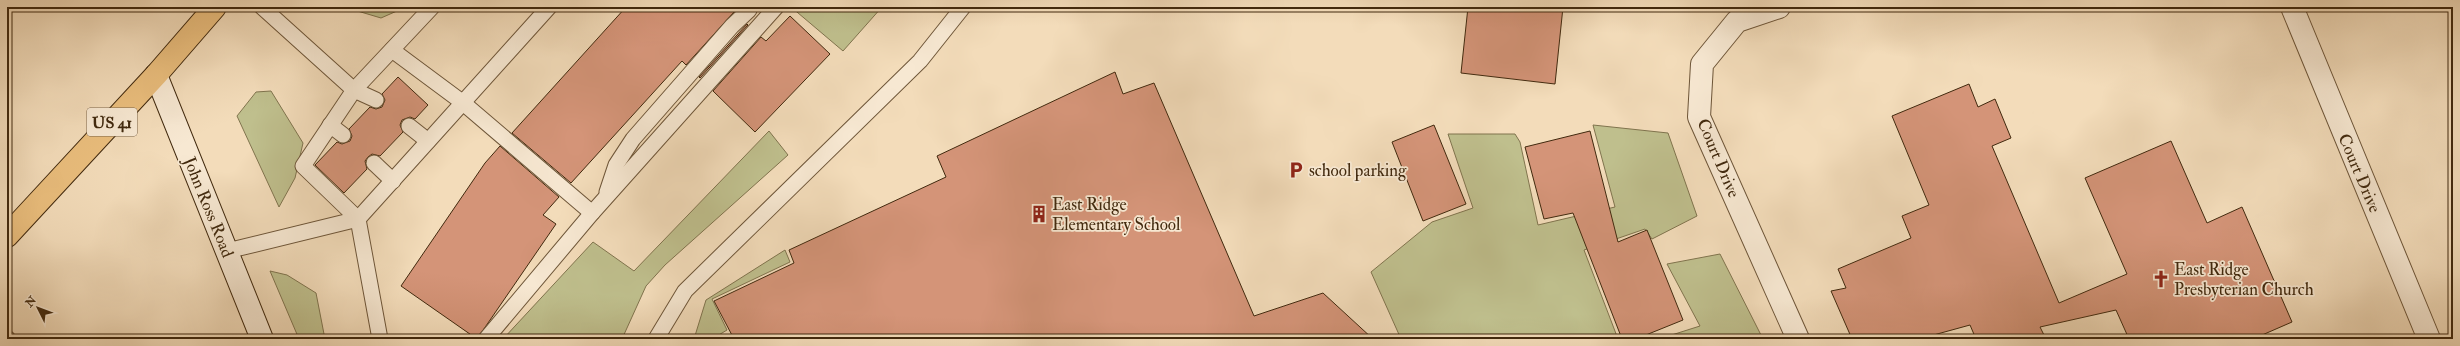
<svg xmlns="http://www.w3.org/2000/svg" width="2460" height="346" viewBox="0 0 2460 346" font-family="'IM FELL Double Pica',serif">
<rect width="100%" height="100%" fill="#f3dcba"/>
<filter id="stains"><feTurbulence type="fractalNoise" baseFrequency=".005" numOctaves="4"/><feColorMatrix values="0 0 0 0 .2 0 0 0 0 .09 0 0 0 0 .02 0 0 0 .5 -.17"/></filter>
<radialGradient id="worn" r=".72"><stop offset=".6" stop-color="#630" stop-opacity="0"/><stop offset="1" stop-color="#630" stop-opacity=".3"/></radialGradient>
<g fill="#bfbf8d" stroke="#80744e">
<path d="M344 7H406L381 18Z"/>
<path d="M791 7H882L843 51Z"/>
<path d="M271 91 303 143 295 178 279 207 237 116 256 92Z"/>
<path d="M1593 125 1668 133 1697 216 1652 239 1645 229 1584 250 1618 339H1401L1371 272 1432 222 1473 208 1448 134H1515L1520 142 1538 225 1615 207Z"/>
<path d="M769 131 788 155 665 265 646 286 622 339H503L593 242 634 271Z"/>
<path d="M785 250 790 262 712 299 727 330 712 339H694L706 300Z"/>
<path d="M1720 254 1763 339H1659L1700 326 1667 264Z"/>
<path d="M270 271 287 275 316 293 324 334 321 339H299Z"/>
</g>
<g fill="#d49478" stroke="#41290e">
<path d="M626 7H728L734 12 686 65 682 61 571 183 512 133Z"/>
<path d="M1468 7H1563L1555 84 1461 73Z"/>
<path d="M790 16 830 54 755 132 713 91 761 37 766 41Z"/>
<path d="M747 24 748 25 700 78 699 77Z"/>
<path d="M1115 72 1123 94 1154 83 1254 316 1323 293 1373 339H734L714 301 794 263 789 250 946 177 937 156Z"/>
<path d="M398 77 428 105 415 119 410 117 402 120 400 125 403 132 380 156 372 154 368 157 365 161 367 169 344 193 315 165 337 142 342 144 350 141 352 136 349 129 370 107 376 109 382 107 385 100 382 94Z"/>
<path d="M1969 84 1978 107 1995 99 2011 138 1992 146 2059 303 2127 274 2085 178 2171 141 2207 223 2242 207 2292 322 2253 339H2129L2116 310 2040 327 2046 339H1976L1970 325 1919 339H1852L1831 291 1846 288 1838 269 1911 238 1902 216 1929 205 1892 116Z"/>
<path d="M1434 125 1466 204 1423 221 1392 142Z"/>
<path d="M1590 131 1618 242 1647 230 1683 320 1636 339H1622L1573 213 1544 219 1525 147Z"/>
<path d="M500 146 559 197 543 215 556 224 477 339 401 286 485 163Z"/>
</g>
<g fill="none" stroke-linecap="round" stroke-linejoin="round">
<g stroke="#6e5639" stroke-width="17">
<g id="lane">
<path d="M262 7 354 90 432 7"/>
<path d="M392 50 462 102 592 213"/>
<path d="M376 100 354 90 303 166 358 219 380 339"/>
<path d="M330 125 343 135"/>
<path d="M409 126 428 141"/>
<path d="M374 163 393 181"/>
<path d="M607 192 616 165 633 139 732 26 749 10 748 7"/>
<path d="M227 251 358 219 549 7"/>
<path d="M7 338 8 339"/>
<path d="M486 339 592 213 776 7"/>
<path d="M656 339 685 291 920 61 963 7"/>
</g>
</g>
<g stroke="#6e5639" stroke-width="24">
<g id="street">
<path d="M1779 7 1737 21 1702 64 1699 117 1798 339"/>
<path d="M2292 7 2429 339"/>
</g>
</g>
<g stroke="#41290e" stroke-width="24">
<path id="secondary" d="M156 75 262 339"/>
</g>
<g stroke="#41290e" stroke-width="24">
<path id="primary" d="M7 236 156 75 215 7"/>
</g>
<use href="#lane" stroke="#f7e8d2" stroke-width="15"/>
<use href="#street" stroke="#f7e8d2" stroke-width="22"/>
<use href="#secondary" stroke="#f7e8d2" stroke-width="22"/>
<use href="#primary" stroke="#eabe7d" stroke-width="22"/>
</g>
<defs>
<g id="parking-bare" transform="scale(1.38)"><path d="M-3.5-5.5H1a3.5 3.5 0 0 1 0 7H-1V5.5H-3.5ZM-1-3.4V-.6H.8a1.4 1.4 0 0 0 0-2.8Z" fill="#8f2418" stroke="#f7e8d2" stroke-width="2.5" paint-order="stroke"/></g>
<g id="building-bare" transform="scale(1.38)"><path d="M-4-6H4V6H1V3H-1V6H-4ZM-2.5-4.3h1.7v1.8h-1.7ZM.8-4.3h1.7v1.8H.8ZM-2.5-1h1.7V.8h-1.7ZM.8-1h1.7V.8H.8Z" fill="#8f2418" stroke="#f7e8d2" stroke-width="2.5" paint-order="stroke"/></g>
<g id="church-bare" transform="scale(1.38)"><path d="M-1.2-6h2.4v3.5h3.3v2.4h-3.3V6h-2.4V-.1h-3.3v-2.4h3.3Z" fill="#8f2418" stroke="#f7e8d2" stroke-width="2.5" paint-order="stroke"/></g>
</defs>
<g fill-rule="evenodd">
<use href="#parking-bare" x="1296" y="170"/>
<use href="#building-bare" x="1039" y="214"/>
<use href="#church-bare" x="2161" y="279"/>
</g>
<g text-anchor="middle" stroke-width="3.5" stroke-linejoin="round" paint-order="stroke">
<rect fill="#f7e8d2" stroke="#786249" stroke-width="1" x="87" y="108" width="50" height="28" rx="3"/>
<g font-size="16" font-weight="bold" fill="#41290e">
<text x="112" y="128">US 41</text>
</g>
<g font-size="17" fill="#41290e" stroke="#f7e8d2">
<text transform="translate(1719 158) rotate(67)" y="6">Court Drive</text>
<text transform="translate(2360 173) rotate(67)" y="6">Court Drive</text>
<text transform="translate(209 207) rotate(68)" y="6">John Ross Road</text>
</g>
<g font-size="17" fill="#41290e" stroke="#f7e8d2" text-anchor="start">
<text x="1309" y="176">school parking</text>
<text x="1052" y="210">East Ridge<tspan x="1052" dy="20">Elementary School</tspan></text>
<text x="2174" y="275">East Ridge<tspan x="2174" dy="20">Presbyterian Church</tspan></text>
</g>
</g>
<rect width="2460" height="346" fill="none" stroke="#f3dcba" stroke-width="24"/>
<rect x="8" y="8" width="2444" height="330" fill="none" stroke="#41290e" stroke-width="2"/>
<rect x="12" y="12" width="2436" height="322" fill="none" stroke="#41290e"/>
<g transform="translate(38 308) rotate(312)" stroke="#f7e8d2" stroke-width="3" paint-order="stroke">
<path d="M0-3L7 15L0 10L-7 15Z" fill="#41290e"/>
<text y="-6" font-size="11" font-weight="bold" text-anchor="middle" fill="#41290e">N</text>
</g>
<rect width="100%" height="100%" filter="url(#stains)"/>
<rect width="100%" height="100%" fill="url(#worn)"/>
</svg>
